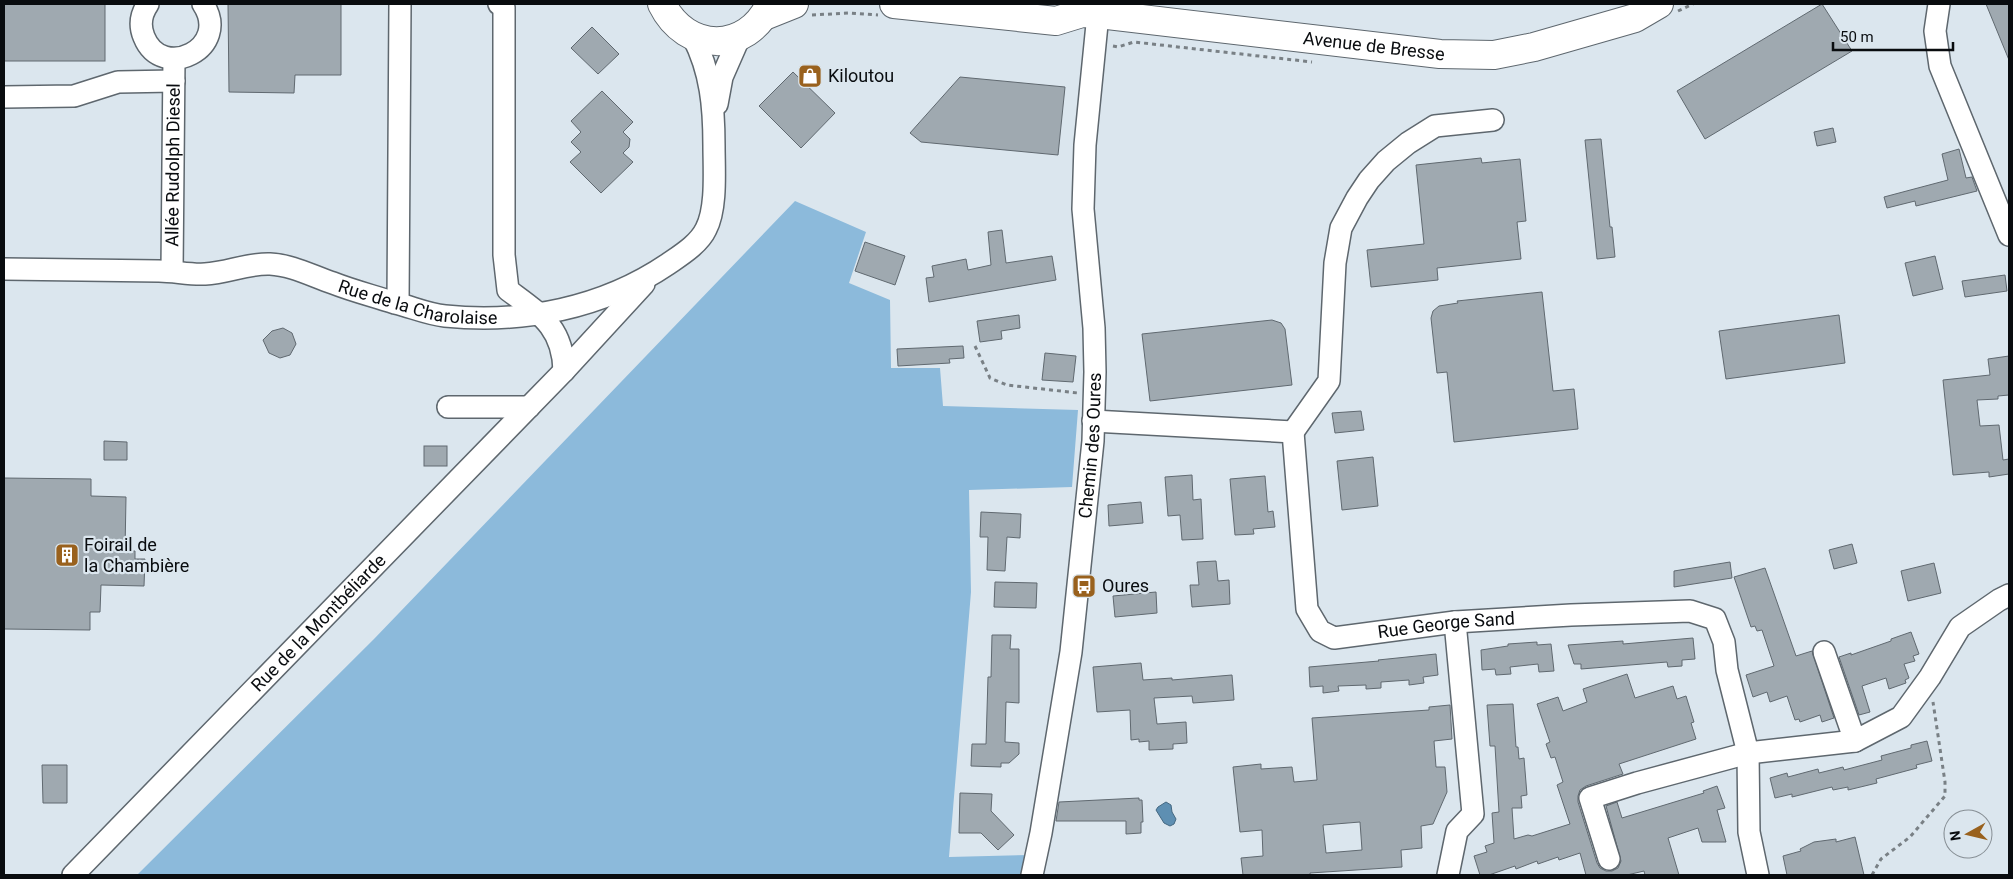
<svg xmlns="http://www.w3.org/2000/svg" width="2013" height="879" viewBox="0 0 2013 879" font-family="Roboto,sans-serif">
<rect width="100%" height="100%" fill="#dbe6ee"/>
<path fill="#8cbadb" d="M795 201 866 232 849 283 890 300 891 368H940L943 406 1078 410 1072 487 969 490 971 592 949 857 1030 855 1024 875H137L374 639Z"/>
<path fill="#5e8fb2" stroke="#446881" d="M1166 802 1171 805 1172 812 1176 819 1174 824 1170 826 1164 823 1156 810 1158 807Z"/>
<g fill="#9fa9b0" stroke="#606970" fill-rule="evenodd">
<rect x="4" y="4" width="101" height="57"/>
<path d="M228 4H341V75H295L294 93 229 92Z"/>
<path d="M1822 4 1852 51 1705 139 1677 91Z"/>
<path d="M1986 4H2009V60Z"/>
<path d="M592 27 619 54 598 74 571 48Z"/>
<path d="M793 72 835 113 801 148 759 106Z"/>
<path d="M960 77 1065 87 1058 155 921 142 910 133Z"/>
<path d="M602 91 633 122 623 132 630 139 629 147 623 153 633 162 601 193 570 162 581 152 571 142 581 132 571 121Z"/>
<path d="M1833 128 1836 142 1817 146 1814 132Z"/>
<path d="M1601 139 1610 227H1612L1615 257 1597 259 1585 140Z"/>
<path d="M1959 149 1966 178 1972 177 1977 191 1916 206 1915 201 1887 208 1884 197 1948 180 1942 154Z"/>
<path d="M1481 158 1482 163 1520 159 1526 221 1517 222 1521 259 1437 268 1438 280 1371 287 1367 250 1424 244 1416 165Z"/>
<path d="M1002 230 1006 263 1052 256 1056 280 929 302 926 278 934 277 932 266 966 259 968 270 991 265 988 232Z"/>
<path d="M865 242 905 256 895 285 855 271Z"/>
<path d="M1935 256 1943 289 1913 296 1905 263Z"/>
<path d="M2005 275 2007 291 1965 297 1962 281Z"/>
<path d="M1542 292 1553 391 1574 389 1578 429 1454 442 1447 372 1437 373 1431 318 1433 311 1439 306 1458 303 1457 301Z"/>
<path d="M1019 315 1020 328 1001 331 1002 339 980 342 977 321Z"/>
<path d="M1839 315 1845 363 1726 379 1719 331Z"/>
<path d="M1272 320 1281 323 1285 329 1292 385 1150 401 1142 334Z"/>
<path d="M283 328 292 333 296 344 290 355 280 358 269 353 263 340 272 331Z"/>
<path d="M963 346 964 358 949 359 950 363 898 366 897 349Z"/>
<path d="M1045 353 1076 356 1073 382 1042 380Z"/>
<path d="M2009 356V395L1998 396V399L1977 400 1980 426 1999 425 2003 460 2009 459V474L1989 477V472L1953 475 1943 380 1990 375 1988 359Z"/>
<path d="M1361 411 1364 430 1335 433 1332 413Z"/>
<path d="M104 441 127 442V460H104Z"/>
<rect x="424" y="446" width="23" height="20"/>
<path d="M1373 457 1378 506 1342 510 1337 461Z"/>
<path d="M1192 475 1193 500 1201 499 1203 539 1182 540 1180 515 1168 516 1165 477Z"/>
<path d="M1265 476 1268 512 1273 511 1275 527 1253 529 1254 534 1235 535 1230 479Z"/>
<path d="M4 478 91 479V496L126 497 125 551H135V559H145L144 586 101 585 100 612H90V630L4 629Z"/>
<path d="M1141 502 1143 523 1109 526 1108 505Z"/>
<path d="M981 512 1021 514 1020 538 1007 537 1005 571 987 570 988 537H980Z"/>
<path d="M1852 544 1857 563 1834 569 1829 550Z"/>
<path d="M1216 561 1218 581 1229 580 1230 604 1192 607 1190 585H1199L1197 562Z"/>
<path d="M1730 562 1732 578 1674 587V571Z"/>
<path d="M1934 563 1941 593 1908 601 1901 571Z"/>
<path d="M1765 568 1796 656 1812 651 1834 718 1822 722 1820 715 1800 722 1799 719 1795 720 1787 696 1770 702 1767 692 1753 697 1746 675 1774 666 1762 630 1757 631 1755 626 1751 627 1734 577Z"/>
<path d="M995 582 1037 583 1036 608 994 607Z"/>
<path d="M1156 592 1157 613 1115 617 1113 596Z"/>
<path d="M1911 632 1919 654 1913 656 1915 661 1904 664 1909 678 1905 680 1906 683 1889 689 1886 678 1862 686 1870 712 1859 715 1839 657 1851 653V655L1891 641V639Z"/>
<path d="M992 635H1011L1010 649H1019V703L1006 702 1005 742 1019 743V754L1009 763H1001V767L971 766 972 744H986L988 677H991Z"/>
<path d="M1693 638 1695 659 1682 660V666L1668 667 1667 662 1581 669V664H1574L1568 645 1623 641V644Z"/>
<path d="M1537 642V645L1551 644 1554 671 1539 672 1538 664 1510 667 1511 674 1496 675 1495 669 1482 670 1481 650 1508 646V644Z"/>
<path d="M1436 654 1438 675 1423 677 1424 683 1409 685V680L1381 682V688L1366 689V685L1338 686 1339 691 1323 693V686L1310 687 1309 667 1379 661 1378 660Z"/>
<path d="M1141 663 1143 680 1172 678V680L1232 675 1234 700 1193 703 1192 696 1154 698 1157 724 1186 722 1187 743 1173 744V749L1149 750V741L1139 742V739L1131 740 1130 710 1097 712 1093 667Z"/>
<path d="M1627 674 1635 698 1673 686 1677 699 1686 696 1694 722 1691 723 1696 739 1619 764 1623 774 1586 786 1580 790 1578 796V802L1597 863 1600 868 1606 871H1612L1618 868 1621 861 1606 806 1617 802 1622 818 1704 793 1703 791 1717 786 1725 808 1717 810 1726 842H1702L1698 828 1668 838 1679 875H1645L1644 871 1627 875H1586L1580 853 1559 860 1558 857 1538 864 1537 861 1516 869 1515 866 1489 875H1480L1474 856 1487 852 1485 846 1494 843 1492 813 1499 812 1495 746H1490L1487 705 1513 704 1516 747H1518L1519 759 1524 758 1527 795 1521 796 1522 808H1512L1514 839 1528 835 1532 836 1570 824 1557 785 1563 782 1555 757 1551 758 1546 744 1550 742 1537 704 1558 697 1563 711 1587 702 1583 689Z"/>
<path d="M1450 705 1452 739 1434 741 1436 767H1445L1447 792 1433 824 1421 826 1422 848 1401 850 1402 867 1310 873V875H1243L1241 858 1263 856 1262 830 1240 832 1233 767 1261 764V769L1292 767 1294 782 1317 780 1312 718 1429 710V707ZM1360 822 1362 850 1326 853 1323 825Z"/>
<path d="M1927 741 1932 761 1916 765 1917 768 1876 779 1877 783 1848 790V787L1833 790 1832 787 1792 797V794L1775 798 1770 778 1787 773 1788 777 1818 769 1819 773 1843 767 1844 770 1882 760 1881 756 1911 748V745Z"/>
<path d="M42 765H67V803H43Z"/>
<path d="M960 793 992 794 991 811 1014 835 998 850 981 833H959Z"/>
<path d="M1139 798V800H1142L1143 822H1141V833L1126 834V821H1056L1059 802Z"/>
<path d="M1855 837 1864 875H1787L1783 856 1801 851 1800 849 1814 842 1836 839V842Z"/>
</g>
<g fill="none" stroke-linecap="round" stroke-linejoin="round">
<g stroke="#5e676e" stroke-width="24">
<g id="minor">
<path d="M148 4C141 14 139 25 144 37 162 82 232 48 203 4"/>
<path d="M499 4 504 7V255L508 290C540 314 563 327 564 371L644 284"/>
<path d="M1939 4 1935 31 1940 66 2009 235"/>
<path d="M4 97 74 96 118 82 174 81"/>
<path d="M717 104 722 77 740 36"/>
<path id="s1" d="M4 269C55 270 107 270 159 271 174 271 190 275 205 274 227 273 248 263 270 264 292 265 312 276 333 283 353 291 374 296 395 303 412 307 427 314 445 316 523 324 603 308 668 264 681 255 699 244 706 229 717 208 714 170 714 146 714 107 711 72 693 37"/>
<path id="s2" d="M172 271 174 59"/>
<path d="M398 303 400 4"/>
<path d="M448 407H529"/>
<path id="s3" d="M1093 421 1293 432 1307 609 1320 631 1334 638 1455 622 1571 615 1690 611 1715 619 1724 642 1727 670 1748 753 1749 832 1758 875"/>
<path d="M1293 432 1329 381 1335 263 1341 228 1357 198 1369 180 1386 161 1408 143 1435 126 1493 120"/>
<path d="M1824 652 1855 741"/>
<path d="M1609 859 1590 798 1637 783 1748 753 1855 741 1901 717 1930 677 1960 627 1999 600 2009 595"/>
<path id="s4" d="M73 875 564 371"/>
<path id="s5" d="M1032 875 1041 833 1071 652 1093 441 1095 372 1094 328 1083 209 1085 145 1099 4"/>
<path d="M1448 875 1457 831 1473 814 1455 622"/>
</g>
</g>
<g stroke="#5e676e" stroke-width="30">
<g id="major">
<path d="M662 4C686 53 747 54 770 4"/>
<path id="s6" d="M894 4 1056 21 1082 13 1099 14 1440 54 1494 55 1534 47 1635 18 1659 4"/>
<path d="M764 16 794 4"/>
</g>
</g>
<g stroke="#798085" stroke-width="3" stroke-dasharray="4 4" stroke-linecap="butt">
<path d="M1678 11 1693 4"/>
<path d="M812 15 849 13 878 15"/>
<path d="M1113 46 1118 47 1134 42 1312 62"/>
<path d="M975 346 990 378 1007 385 1078 393"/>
<path d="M1872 875 1881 859 1910 837 1945 796V782L1933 702"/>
</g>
<use href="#minor" stroke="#fff" stroke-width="21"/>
<use href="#major" stroke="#fff" stroke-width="28"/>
</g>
<defs>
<g id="shop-square" transform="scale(1.25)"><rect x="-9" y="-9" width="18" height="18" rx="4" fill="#99611d" stroke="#dbe6ee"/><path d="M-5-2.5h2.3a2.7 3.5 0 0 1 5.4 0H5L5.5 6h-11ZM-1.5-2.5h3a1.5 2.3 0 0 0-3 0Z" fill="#fff"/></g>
<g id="building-square" transform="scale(1.25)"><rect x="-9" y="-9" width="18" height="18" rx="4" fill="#99611d" stroke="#dbe6ee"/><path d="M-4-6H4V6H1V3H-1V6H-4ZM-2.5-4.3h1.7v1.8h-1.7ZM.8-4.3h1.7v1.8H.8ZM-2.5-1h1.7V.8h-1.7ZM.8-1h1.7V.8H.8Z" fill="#fff"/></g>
<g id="bus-square" transform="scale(1.25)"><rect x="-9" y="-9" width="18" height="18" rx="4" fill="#99611d" stroke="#dbe6ee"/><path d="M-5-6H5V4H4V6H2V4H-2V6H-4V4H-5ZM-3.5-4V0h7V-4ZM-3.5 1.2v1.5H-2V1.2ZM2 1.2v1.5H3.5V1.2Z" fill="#fff"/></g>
</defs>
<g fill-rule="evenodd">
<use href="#shop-square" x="810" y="76"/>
<use href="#building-square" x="67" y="555"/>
<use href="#bus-square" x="1084" y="586"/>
</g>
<g text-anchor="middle" stroke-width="4.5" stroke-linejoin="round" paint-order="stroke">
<g font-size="18" fill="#090c0f" stroke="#dbe6ee">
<text dy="6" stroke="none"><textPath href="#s6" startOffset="484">Avenue de Bresse</textPath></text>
<text dy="6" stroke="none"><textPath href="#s2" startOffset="106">Allée Rudolph Diesel</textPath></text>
<text dy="6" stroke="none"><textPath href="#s1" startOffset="421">Rue de la Charolaise</textPath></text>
<text dy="6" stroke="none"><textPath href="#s5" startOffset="434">Chemin des Oures</textPath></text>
<text dy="6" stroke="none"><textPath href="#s4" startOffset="352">Rue de la Montbéliarde</textPath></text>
<text dy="6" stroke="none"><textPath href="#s3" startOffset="532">Rue George Sand</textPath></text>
</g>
<g font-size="18" fill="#090c0f" stroke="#dbe6ee" text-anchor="start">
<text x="828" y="82">Kiloutou</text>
<text x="84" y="551">Foirail de<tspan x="84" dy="21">la Chambière</tspan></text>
<text x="1102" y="592">Oures</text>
</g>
</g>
<rect width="2013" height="879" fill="none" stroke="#090c0f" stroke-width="10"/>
<g transform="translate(1968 834) rotate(262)"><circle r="24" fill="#dbe6ee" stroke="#878f95"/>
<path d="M0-4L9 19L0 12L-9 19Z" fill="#99611d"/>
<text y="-8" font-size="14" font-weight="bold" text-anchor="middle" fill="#090c0f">N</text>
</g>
<path d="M1833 42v8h120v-8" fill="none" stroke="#090c0f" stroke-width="2.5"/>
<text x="1840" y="42" font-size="15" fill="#090c0f" stroke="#dbe6ee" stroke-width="4" paint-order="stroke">50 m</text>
</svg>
